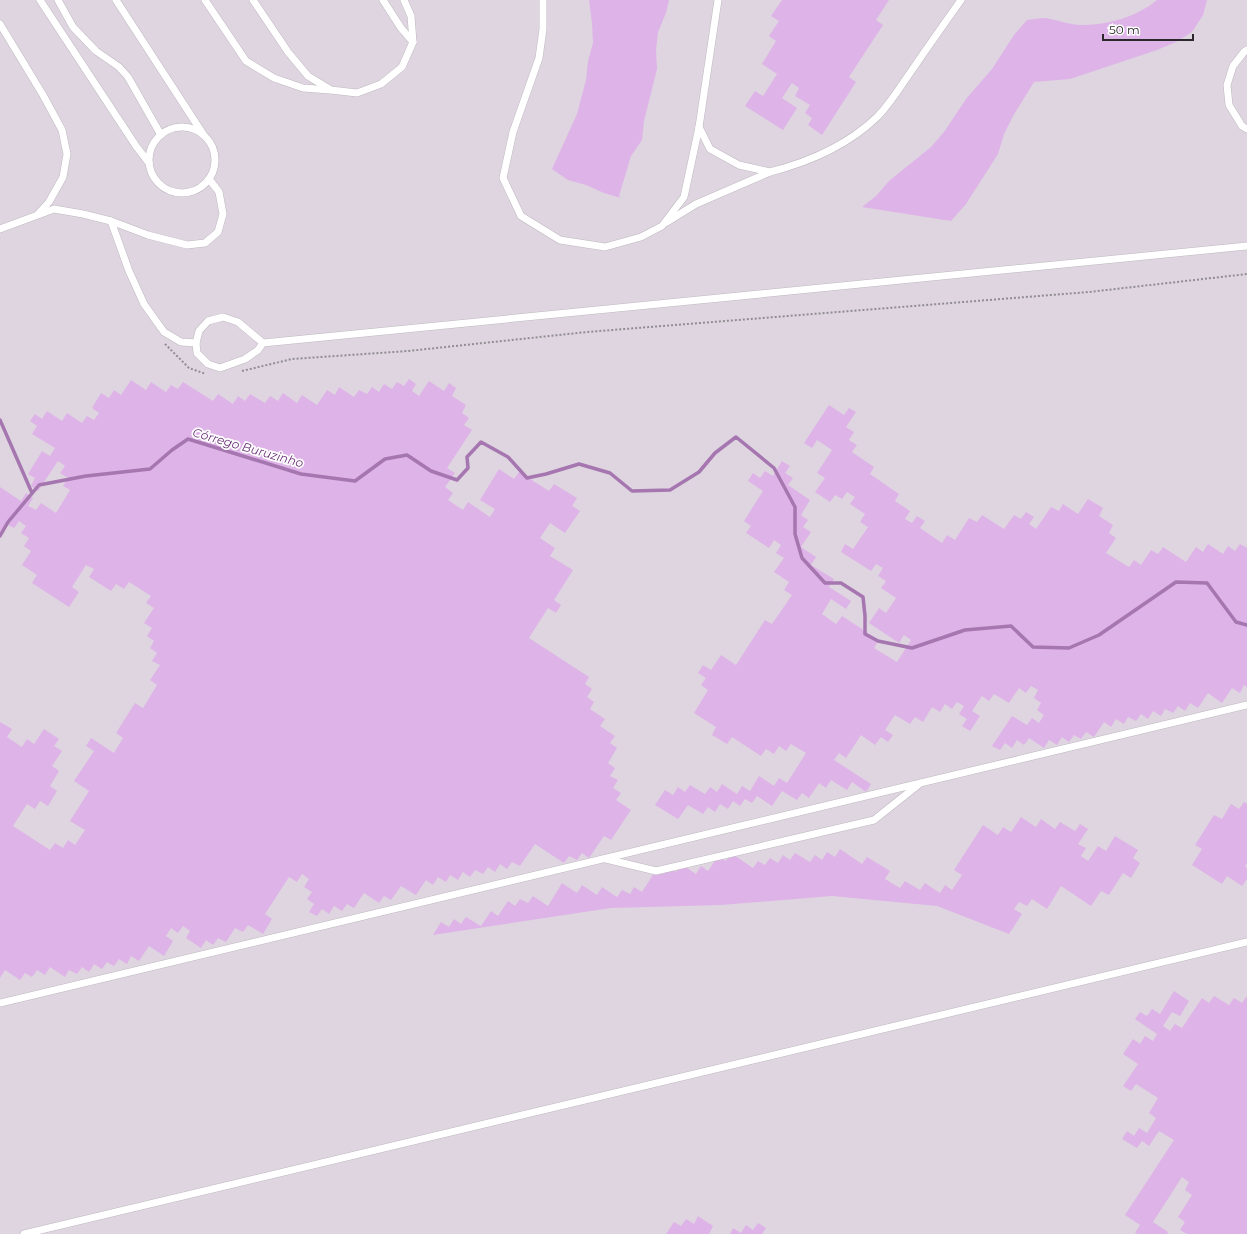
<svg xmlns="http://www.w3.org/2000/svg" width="1247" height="1234" viewBox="0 0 1247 1234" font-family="Montserrat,sans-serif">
<rect width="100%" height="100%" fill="#e8e3e9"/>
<rect fill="#dfd5e1" x="0" y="0" width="1247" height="1234"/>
<g fill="#deb3e7">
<path d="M589 0H669L666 13 658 32 656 50 657 69 644 121 642 140 631 156 619 196 621 198 604 193 586 185 568 180 552 169 577 114 586 80 588 61 593 43 592 23Z"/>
<path d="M782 0H889L876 20 883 25 849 77 856 82 822 135 808 125 812 118 805 113 810 105 795 96 799 88 792 83 782 98 797 108 783 130 745 106 755 91 763 96 777 74 762 64 776 41 769 36 779 21 771 16Z"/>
<path d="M1157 0H1207L1203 15 1192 32 1176 42 1157 50 1070 79 1034 82 1013 116 1004 134 998 154 966 204 951 221 862 207 876 196 889 181 931 147 944 132 966 99 992 69 1014 35 1027 20C1033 19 1040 18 1046 18 1058 20 1069 25 1082 25 1107 25 1137 17 1157 0Z"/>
<path d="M409 379 416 384 412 391 419 396 429 381 444 391 449 383 456 388 452 396 466 405 462 413 469 418 464 425 472 430 447 468 455 473 445 487 453 493 448 500 463 510 468 502 490 517 495 509 480 500 499 469 514 479 519 472 549 491 554 484 577 498 572 506 580 511 565 533 550 523 540 538 555 548 550 556 573 570 554 600 561 605 556 613 548 608 529 638 589 677 585 684 592 689 587 697 594 702 590 709 605 719 600 726 615 736 610 743 617 748 608 763 615 768 610 776 618 780 613 788 621 793 616 800 631 810 611 840 604 836 589 858 582 853 577 860 569 856 564 863 535 844 520 866 512 862 507 869 500 864 495 872 488 867 483 874 475 870 470 877 463 872 458 880 450 875 446 882 438 877 433 885 426 880 416 895 401 886 391 900 384 896 379 903 364 893 354 908 347 904 342 911 334 906 329 914 322 909 317 916 309 912 314 904 307 899 312 892 304 887 309 879 302 874 297 882 289 877 265 914 272 919 263 934 248 925 243 932 235 928 226 942 218 938 213 945 206 940 201 948 186 938 190 931 183 926 178 933 171 928 166 936 173 941 164 956 149 946 139 961 131 956 127 964 119 959 114 966 107 962 102 969 94 964 89 972 82 967 77 974 69 970 65 977 50 967 45 975 37 970 32 977 25 973 20 980 5 970 0 978V722L12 729 7 737 22 747 27 739 34 744 44 729 59 739 54 746 62 751 52 766 59 771 50 786 57 791 48 806 40 801 35 809 27 804 13 826 50 850 55 843 63 848 68 840 75 845 85 830 70 821 89 791 74 781 94 751 86 746 91 738 114 753 123 738 116 733 135 703 143 708 157 685 150 680 160 665 152 661 157 653 150 648 154 641 147 636 152 628 144 623 154 608 146 603 151 596 129 582 124 589 116 584 111 591 89 577 94 569 86 565 72 587 79 592 69 607 32 583 37 575 22 565 31 551 24 546 29 538 21 533 26 526 19 521 14 528 6 524 0 533V487L21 501 26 493 33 498 28 506 36 510 41 503 56 513 70 490 63 486 68 478 60 473 65 466 58 461 38 491 31 486 35 478 28 474 42 451 50 456 55 448 32 434 37 426 30 421 35 414 42 419 47 411 62 421 67 413 82 423 87 416 94 420 99 413 92 408 101 393 109 398 114 390 121 395 131 380 146 390 151 382 166 392 171 385 178 389 183 382 213 401 218 394 233 404 238 396 245 401 250 394 265 403 270 396 278 401 283 393 297 403 302 395 317 405 327 390 335 395 339 387 354 397 359 390 367 394 372 387 379 392 384 384 392 389 397 382 404 386Z"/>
<path d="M829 405 844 415 849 408 856 412 846 427 854 432 849 440 857 445 852 452 874 467 870 474 899 494 895 501 910 511 905 519 912 523 917 516 925 521 920 528 942 543 947 535 955 540 969 518 977 522 982 515 1004 529 1014 515 1021 519 1026 512 1034 517 1029 524 1036 529 1051 507 1059 511 1063 504 1078 514 1088 499 1103 508 1099 516 1113 525 1109 533 1116 538 1106 553 1129 567 1134 560 1141 565 1151 550 1158 554 1163 547 1186 562 1196 547 1203 552 1208 544 1223 554 1228 546 1235 551 1240 544 1247 548V687L1244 685 1240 693 1232 688 1222 703 1208 693 1198 708 1190 703 1185 711 1178 706 1173 713 1165 709 1161 716 1153 711 1148 719 1141 714 1136 721 1128 717 1124 724 1116 719 1111 727 1104 722 1094 737 1086 732 1081 739 1074 735 1069 742 1062 737 1057 745 1049 740 1044 748 1029 738 1024 745 1017 740 1012 748 1005 743 1000 750 992 746 1012 716 1027 725 1032 718 1039 723 1044 715 1037 710 1041 703 1034 698 1038 690 1031 686 1026 693 1019 688 1009 703 994 694 989 701 982 696 972 711 980 716 970 731 962 726 967 719 959 714 964 706 957 702 952 709 945 704 940 712 932 707 923 722 915 717 910 724 895 715 885 730 893 735 888 742 881 737 875 745 861 735 846 758 839 753 834 760 871 784 866 792 852 782 847 790 831 780 826 788 819 783 809 798 802 793 797 800 782 791 772 806 757 796 752 803 745 799 740 806 733 801 728 809 720 804 715 812 708 807 703 814 688 805 678 819 655 805 665 790 673 795 678 787 685 792 690 785 705 794 710 787 717 792 722 784 737 794 742 786 750 791 759 776 774 786 779 778 787 783 806 753 791 744 786 751 779 746 774 754 766 749 761 756 732 737 727 744 712 735 716 727 694 713 708 690 701 685 706 678 698 673 703 665 711 670 721 655 736 665 765 620 772 624 792 595 784 590 789 582 774 572 784 558 776 553 781 545 774 540 769 548 746 533 751 526 744 521 763 491 748 481 753 473 760 478 765 471 773 476 782 461 790 466 785 473 793 478 788 485 810 500 801 515 808 520 803 527 811 532 801 547 816 557 811 565 834 579 829 587 851 601 846 609 831 599 822 614 836 624 842 616 879 640 874 648 897 662 911 640 904 635 899 643 869 623 879 608 886 613 896 598 881 588 886 581 878 576 883 568 876 564 871 571 841 552 845 544 853 549 868 527 860 522 865 514 850 504 855 497 847 492 842 499 835 495 830 502 815 492 825 478 817 473 832 450 817 440 812 448 804 443Z"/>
<path d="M1244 802 1247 804V863L1245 866 1247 868V879L1242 886 1227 876 1222 884 1192 865 1202 849 1195 845 1214 815 1222 819 1231 804 1239 809Z"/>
<path d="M1021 817 1036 827 1041 819 1055 829 1060 822 1075 831 1080 824 1088 829 1078 844 1086 848 1081 856 1088 861 1098 846 1106 851 1115 836 1138 850 1133 858 1140 863 1131 878 1123 873 1109 895 1101 891 1091 906 1061 886 1047 909 1032 899 1027 906 1019 902 1014 909 1022 914 1009 934 937 906 832 896 721 905 611 908 433 935 441 922 449 927 454 919 461 924 466 917 481 926 491 911 498 916 508 901 515 906 520 899 528 903 533 896 548 906 562 883 577 893 582 885 597 895 602 887 617 897 622 890 630 894 634 887 642 892 656 870 664 874 669 867 676 872 681 864 696 874 701 866 708 871 718 856 726 861 731 853 753 868 758 861 765 865 770 858 778 863 783 855 790 860 795 853 810 862 815 855 822 860 827 852 835 857 840 849 862 864 867 857 890 871 885 879 900 888 905 881 920 890 925 883 940 893 945 885 952 890 962 875 954 870 983 825 998 835 1003 827 1011 832Z"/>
<path d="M1174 991 1189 1001 1180 1016 1172 1012 1163 1026 1170 1031 1175 1024 1182 1028 1202 998 1209 1003 1214 996 1229 1005 1234 998 1242 1003 1247 996V1234H1187L1180 1230 1185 1222 1178 1217 1192 1195 1185 1190 1189 1182 1182 1177 1153 1222 1168 1232 1167 1234H1138L1135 1233 1140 1225 1125 1215 1174 1140 1159 1131 1149 1146 1142 1141 1137 1148 1122 1139 1127 1131 1134 1136 1139 1128 1147 1133 1156 1118 1149 1113 1158 1098 1136 1084 1131 1091 1123 1086 1138 1064 1123 1054 1133 1039 1140 1044 1145 1036 1153 1041 1157 1034 1135 1019 1140 1012 1147 1016 1152 1009 1160 1014Z"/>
<path d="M698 1216 713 1226 709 1234H666L674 1222 681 1226 686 1219 694 1224Z"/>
<path d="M758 1223 766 1228 762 1234H730L733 1228 741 1233 746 1225 753 1230Z"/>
</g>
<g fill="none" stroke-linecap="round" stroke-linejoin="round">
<g stroke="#a576af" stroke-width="3.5">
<path d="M0 420 32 493"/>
<path d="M0 536 8 522 39 485 86 476 150 469 172 450 188 439 301 474 355 481 385 459 407 455 431 471 457 480 468 468 467 457 481 442 508 457 527 478 546 474 579 464 610 473 632 491 670 490 699 472 715 453 736 437 774 468 795 507V534L802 558 825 583H841L863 597 865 616V634L878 641 912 648 965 630 1011 626 1033 647 1069 648 1099 635 1176 582 1207 583 1236 622 1247 625"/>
</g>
<g stroke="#bdb8be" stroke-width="8">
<g id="lane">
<path d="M40 0 136 146 149 163"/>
<path d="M58 0 73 27 96 51 119 67 128 77 161 135"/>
<path d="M116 0 203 134"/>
<path d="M205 0 246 61 274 78 303 88 330 90"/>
<path d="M253 0 288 52 308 76 331 90 357 93 381 84 402 67 413 42 411 16 404 0"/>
<path d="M383 0 401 28 413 42"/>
<path d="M543 0V29L539 58 513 132 503 178 521 216 560 240 605 247 641 237 662 226 684 197 699 127 718 0"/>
<path d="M0 24 43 95 62 130 67 154 63 177 49 202 38 214"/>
<path d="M1247 50 1244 52 1233 66 1227 85 1229 105 1242 126 1247 129"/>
<circle cx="182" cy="160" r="33"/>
<path d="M770 172C809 162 847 146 877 117 890 104 900 87 910 73 927 48 944 24 961 0"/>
<path d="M111 221 129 271 144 304 164 332 181 342 196 343"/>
<path d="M667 222 696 204 770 172 739 165 710 149 699 127"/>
<path d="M0 229 54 209 83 214 111 221 148 235 187 245 205 243 218 232 223 214 219 192 209 179"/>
<path d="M263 343 258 350 245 359 220 368 208 364 197 353 196 343 199 331 208 321 223 317 238 322 263 343 1247 246"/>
<path d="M606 859 656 871 874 820 918 785"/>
<path d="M0 1003 1247 705"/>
<path d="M24 1234 1247 942"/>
</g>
</g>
<g stroke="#908d91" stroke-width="2" stroke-dasharray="2 2" stroke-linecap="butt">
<path d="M165 344 189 368 206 374"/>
<path d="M242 371 292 359 408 351 587 332 1089 292 1247 274"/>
</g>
<use href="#lane" stroke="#fff" stroke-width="7"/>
</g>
<g text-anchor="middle" stroke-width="3.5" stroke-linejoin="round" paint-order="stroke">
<g font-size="12" font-style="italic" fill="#6a2f76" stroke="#fff">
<text transform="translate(248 448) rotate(16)" y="4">Córrego Buruzinho</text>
</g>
</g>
<path d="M1103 34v6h90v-6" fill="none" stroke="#2a282a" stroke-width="2"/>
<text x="1109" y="34" font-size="12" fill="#2a282a" stroke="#ffffff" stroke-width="3" paint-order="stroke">50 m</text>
</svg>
